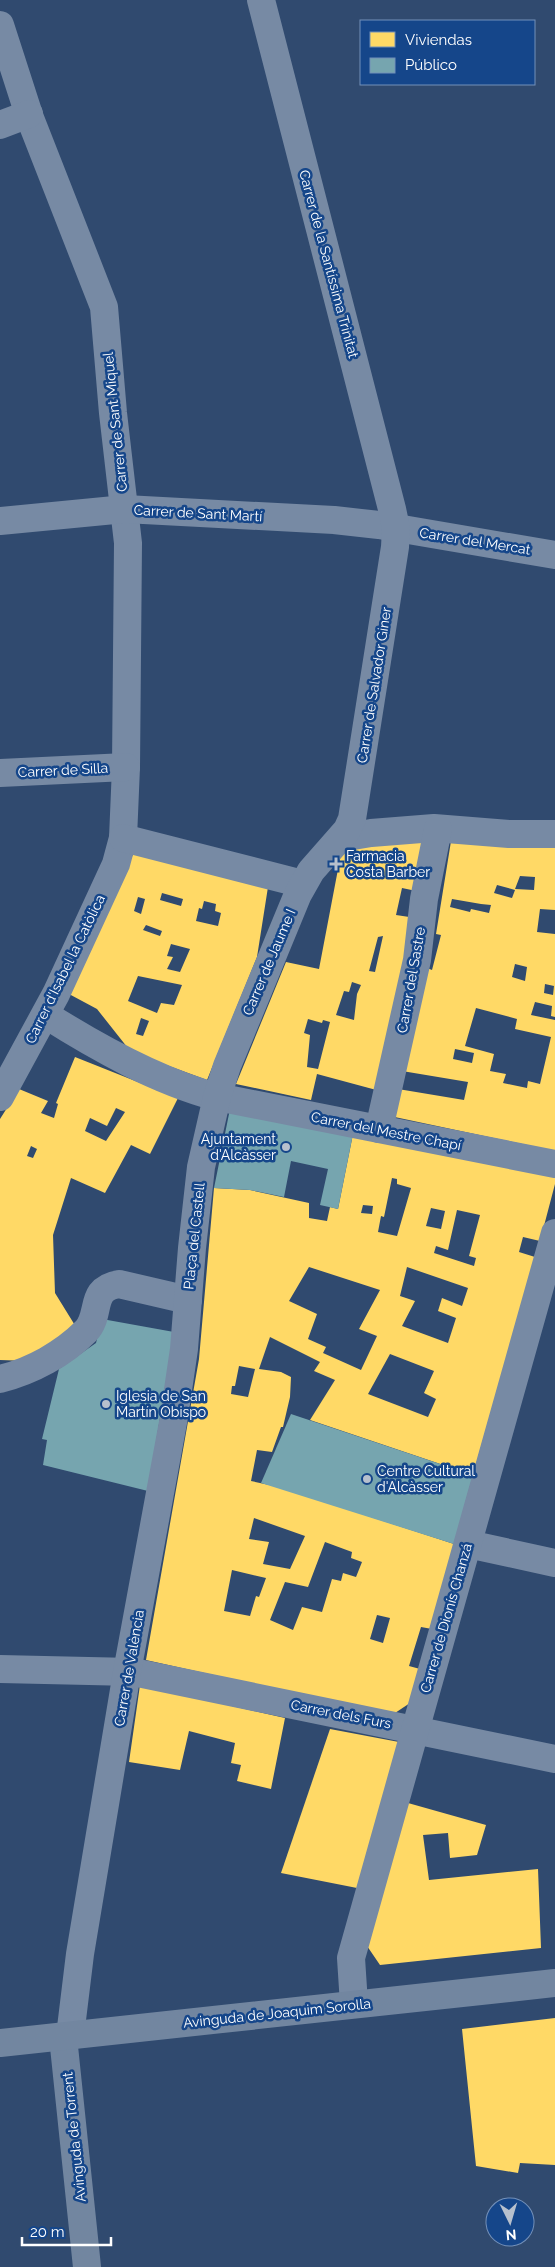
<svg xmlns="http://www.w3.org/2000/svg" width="555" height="2267" viewBox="0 0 555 2267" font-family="Raleway,sans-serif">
<rect width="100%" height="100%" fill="#304a6f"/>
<g fill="#ffd966" fill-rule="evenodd">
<path d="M431 834 421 892 402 888 396 915 416 918 380 1091 317 1074 311 1100 236 1084 286 962 319 969 343 843ZM383 936 375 972 369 971 378 937ZM352 982 361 985 357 994 354 1020 336 1015 344 991 349 992ZM308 1019 322 1023 323 1020 330 1022 318 1069 307 1067 310 1035 304 1033Z"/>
<path d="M452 835 555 842V910L540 909 537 932 555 934V1017L551 1016 552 1006 535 1002 531 1015 555 1020V1151L390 1116 398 1089 464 1100 468 1082 402 1071 427 968 432 970 441 935 436 934ZM520 876 535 877 534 890 515 889ZM497 885 515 890 512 898 494 893ZM452 899 481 904 491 905 489 913 471 909 470 912 450 907ZM515 964 527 967 525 981 512 977ZM545 984 554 986 553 995 544 993ZM476 1008 517 1019 515 1029 551 1037 540 1084 528 1081 527 1088 503 1083 506 1074 490 1071 494 1054 465 1046ZM455 1049 474 1053 472 1063 453 1059Z"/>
<path d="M134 852 268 887 257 957 207 1080 131 1052 97 1009 69 994 109 910ZM162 893 183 899 181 906 160 900ZM138 897 145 899 141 914 134 911ZM204 901 216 904 215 911 221 913 218 926 196 921 199 908 202 909ZM146 925 162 931 160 936 143 930ZM171 944 190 949 180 972 167 969 173 957 167 956ZM138 976 182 985 174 1005 161 1003 157 1013 128 1001ZM141 1018 149 1021 143 1036 136 1034Z"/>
<path d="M75 1057 178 1098 150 1154 131 1145 105 1193 71 1178 53 1235 55 1293 76 1327 29 1361 0 1360V1119L19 1089 48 1101 41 1113 54 1118 58 1104 56 1103ZM116 1108 125 1112 106 1141 85 1131 90 1118 107 1126ZM31 1146 37 1149 33 1158 27 1156Z"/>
<path d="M353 1134 555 1176V1184L540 1241 523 1237 519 1252 535 1257 473 1475 310 1420 335 1380 314 1371 320 1362 270 1337 259 1369 281 1372 291 1377 290 1397 283 1427H281L272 1452 257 1450 251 1481 279 1487 454 1544 432 1629 421 1627 409 1666 420 1669 410 1703 392 1715 146 1660 199 1359 214 1188 250 1190 309 1203V1218L327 1221 330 1207 338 1209ZM392 1178 397 1179V1184L411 1188 397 1236 378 1232 381 1216 384 1217ZM363 1205 373 1206 372 1214 361 1213ZM431 1208 445 1211 441 1229 426 1226ZM457 1210 480 1215 469 1256 476 1258 474 1266 434 1253 436 1246 448 1250ZM309 1267 380 1290 359 1329 377 1336 361 1370 323 1353 326 1347 308 1339 317 1314 289 1301ZM407 1267 468 1288 462 1306 442 1298 438 1311 456 1318 448 1343 402 1326 415 1301 400 1296ZM390 1354 434 1371 424 1393 436 1399 428 1417 368 1394ZM239 1366 255 1369 248 1397 231 1394 232 1386H235ZM254 1518 305 1536 290 1569 263 1564 269 1542 249 1539ZM325 1542 352 1552 351 1558 362 1562 356 1577 343 1573 341 1581 332 1579 322 1612 302 1607 293 1630 270 1620 285 1582 308 1587ZM232 1570 266 1578 259 1597 256 1596 250 1616 224 1611ZM377 1615 390 1618 383 1643 370 1639Z"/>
<path d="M140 1685 285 1718 271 1789 237 1781 241 1765 231 1763 235 1743 189 1731 180 1770 129 1762Z"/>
<path d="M330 1729 399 1742 357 1888 281 1873Z"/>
<path d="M408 1803 486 1825 477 1855 450 1858 448 1833 423 1835 429 1880 538 1869 541 1948 380 1965 365 1943Z"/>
<path d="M555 2018V2165L520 2163 518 2173 476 2166 462 2029Z"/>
</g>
<g fill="#76a5af">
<path d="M230 1109 353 1134 338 1209 320 1205 328 1169 291 1161 284 1197 250 1190 214 1188Z"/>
<path d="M102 1319 174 1332 148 1491 43 1465 47 1440 42 1439 59 1369 96 1343Z"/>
<path d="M291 1414 473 1475 454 1544 261 1483Z"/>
</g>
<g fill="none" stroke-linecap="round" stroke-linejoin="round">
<g stroke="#778aa4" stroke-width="28">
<path d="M0 25 30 118 104 307 113 413 128 543 126 767 123 838 116 864 56 994 0 1097"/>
<path d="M0 125 29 114"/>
<path d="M0 521 125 509 334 520 379 525 555 555"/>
<path d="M0 773 126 767"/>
<path d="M123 838 303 884"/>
<path d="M341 838 371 833 434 828 509 834H555"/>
<path d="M46 1015C98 1048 157 1081 217 1097L555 1164"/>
<path d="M379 1129 417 960 424 899 438 829"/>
<path d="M0 1379C32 1371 63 1354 86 1331 102 1314 88 1289 119 1284L188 1300"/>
<path d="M468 1544 555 1563"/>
<path d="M0 1669 133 1672 555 1759"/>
<path d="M354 2004 351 1958 555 1233"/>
<path d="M70 2036 80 1954 127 1672 174 1417 184 1349 192 1248 201 1167 217 1097 227 1066 298 894 311 871 347 830 352 819 395 547 396 528 392 509 261 0"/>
</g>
<g stroke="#7286a0" stroke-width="28">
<path d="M63 2037 87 2267"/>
<path d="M0 2043 555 1983"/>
</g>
</g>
<g fill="#b7c0cd" stroke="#15468a" stroke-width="2">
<path d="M333.5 856.5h5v5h5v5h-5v5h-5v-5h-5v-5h5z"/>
<circle cx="286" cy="1147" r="5"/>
<circle cx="106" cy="1404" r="5"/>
<circle cx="367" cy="1479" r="5"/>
</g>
<g text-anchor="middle" stroke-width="5" stroke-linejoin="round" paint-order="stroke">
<g font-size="14" fill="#fff" stroke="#15468a">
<text transform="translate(329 264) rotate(75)" y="5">Carrer de la Santíssima Trinitat</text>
<text transform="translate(115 422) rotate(-96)" y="5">Carrer de Sant Miquel</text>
<text transform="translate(198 513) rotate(3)" y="5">Carrer de Sant Martí</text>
<text transform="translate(475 541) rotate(9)" y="5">Carrer del Mercat</text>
<text transform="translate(374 685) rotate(-81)" y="5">Carrer de Salvador Giner</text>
<text transform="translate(63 770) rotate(-3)" y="5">Carrer de Silla</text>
<text transform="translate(269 962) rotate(-67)" y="5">Carrer de Jaume I</text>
<text transform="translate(65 969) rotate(-64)" y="5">Carrer d'Isabel la Catòlica</text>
<text transform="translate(411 980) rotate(-80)" y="5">Carrer del Sastre</text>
<text transform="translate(386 1131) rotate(11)" y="5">Carrer del Mestre Chapí</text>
<text transform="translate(194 1236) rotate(-84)" y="5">Plaça del Castell</text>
<text transform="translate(446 1618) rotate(-74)" y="5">Carrer de Dionís Chanzá</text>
<text transform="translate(129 1668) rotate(-80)" y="5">Carrer de València</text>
<text transform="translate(341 1714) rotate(11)" y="5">Carrer dels Furs</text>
<text transform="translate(277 2013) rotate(-6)" y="5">Avinguda de Joaquim Sorolla</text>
<text transform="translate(74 2137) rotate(-96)" y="5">Avinguda de Torrent</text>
</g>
<g font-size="14" fill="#fff" stroke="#15468a" text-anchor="start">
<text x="346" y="861">Farmacia<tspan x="346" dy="16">Costa Barber</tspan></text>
<text x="276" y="1144" text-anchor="end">Ajuntament<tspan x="276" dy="16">d'Alcàsser</tspan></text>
<text x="116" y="1401">Iglesia de San<tspan x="116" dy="16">Martín Obispo</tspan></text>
<text x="377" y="1476">Centre Cultural<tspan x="377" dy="16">d'Alcàsser</tspan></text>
</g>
</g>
<rect x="360" y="20" width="175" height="65" fill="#15468a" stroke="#7390b9"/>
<rect x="370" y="32" width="25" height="15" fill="#ffd966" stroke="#7390b9"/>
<text x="405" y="45" font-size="15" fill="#ffffff">Viviendas</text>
<rect x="370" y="58" width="25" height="15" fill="#76a5af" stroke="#7390b9"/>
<text x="405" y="70" font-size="15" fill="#ffffff">Público</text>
<g transform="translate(510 2222) rotate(175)"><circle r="24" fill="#15468a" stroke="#7390b9"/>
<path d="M0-4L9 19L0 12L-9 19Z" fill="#b7c0cd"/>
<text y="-8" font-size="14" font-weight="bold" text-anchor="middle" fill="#ffffff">N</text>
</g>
<path d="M22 2237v8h89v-8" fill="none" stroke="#ffffff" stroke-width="2.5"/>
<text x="30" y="2237" font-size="15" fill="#ffffff" stroke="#15468a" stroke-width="4" paint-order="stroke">20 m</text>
</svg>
